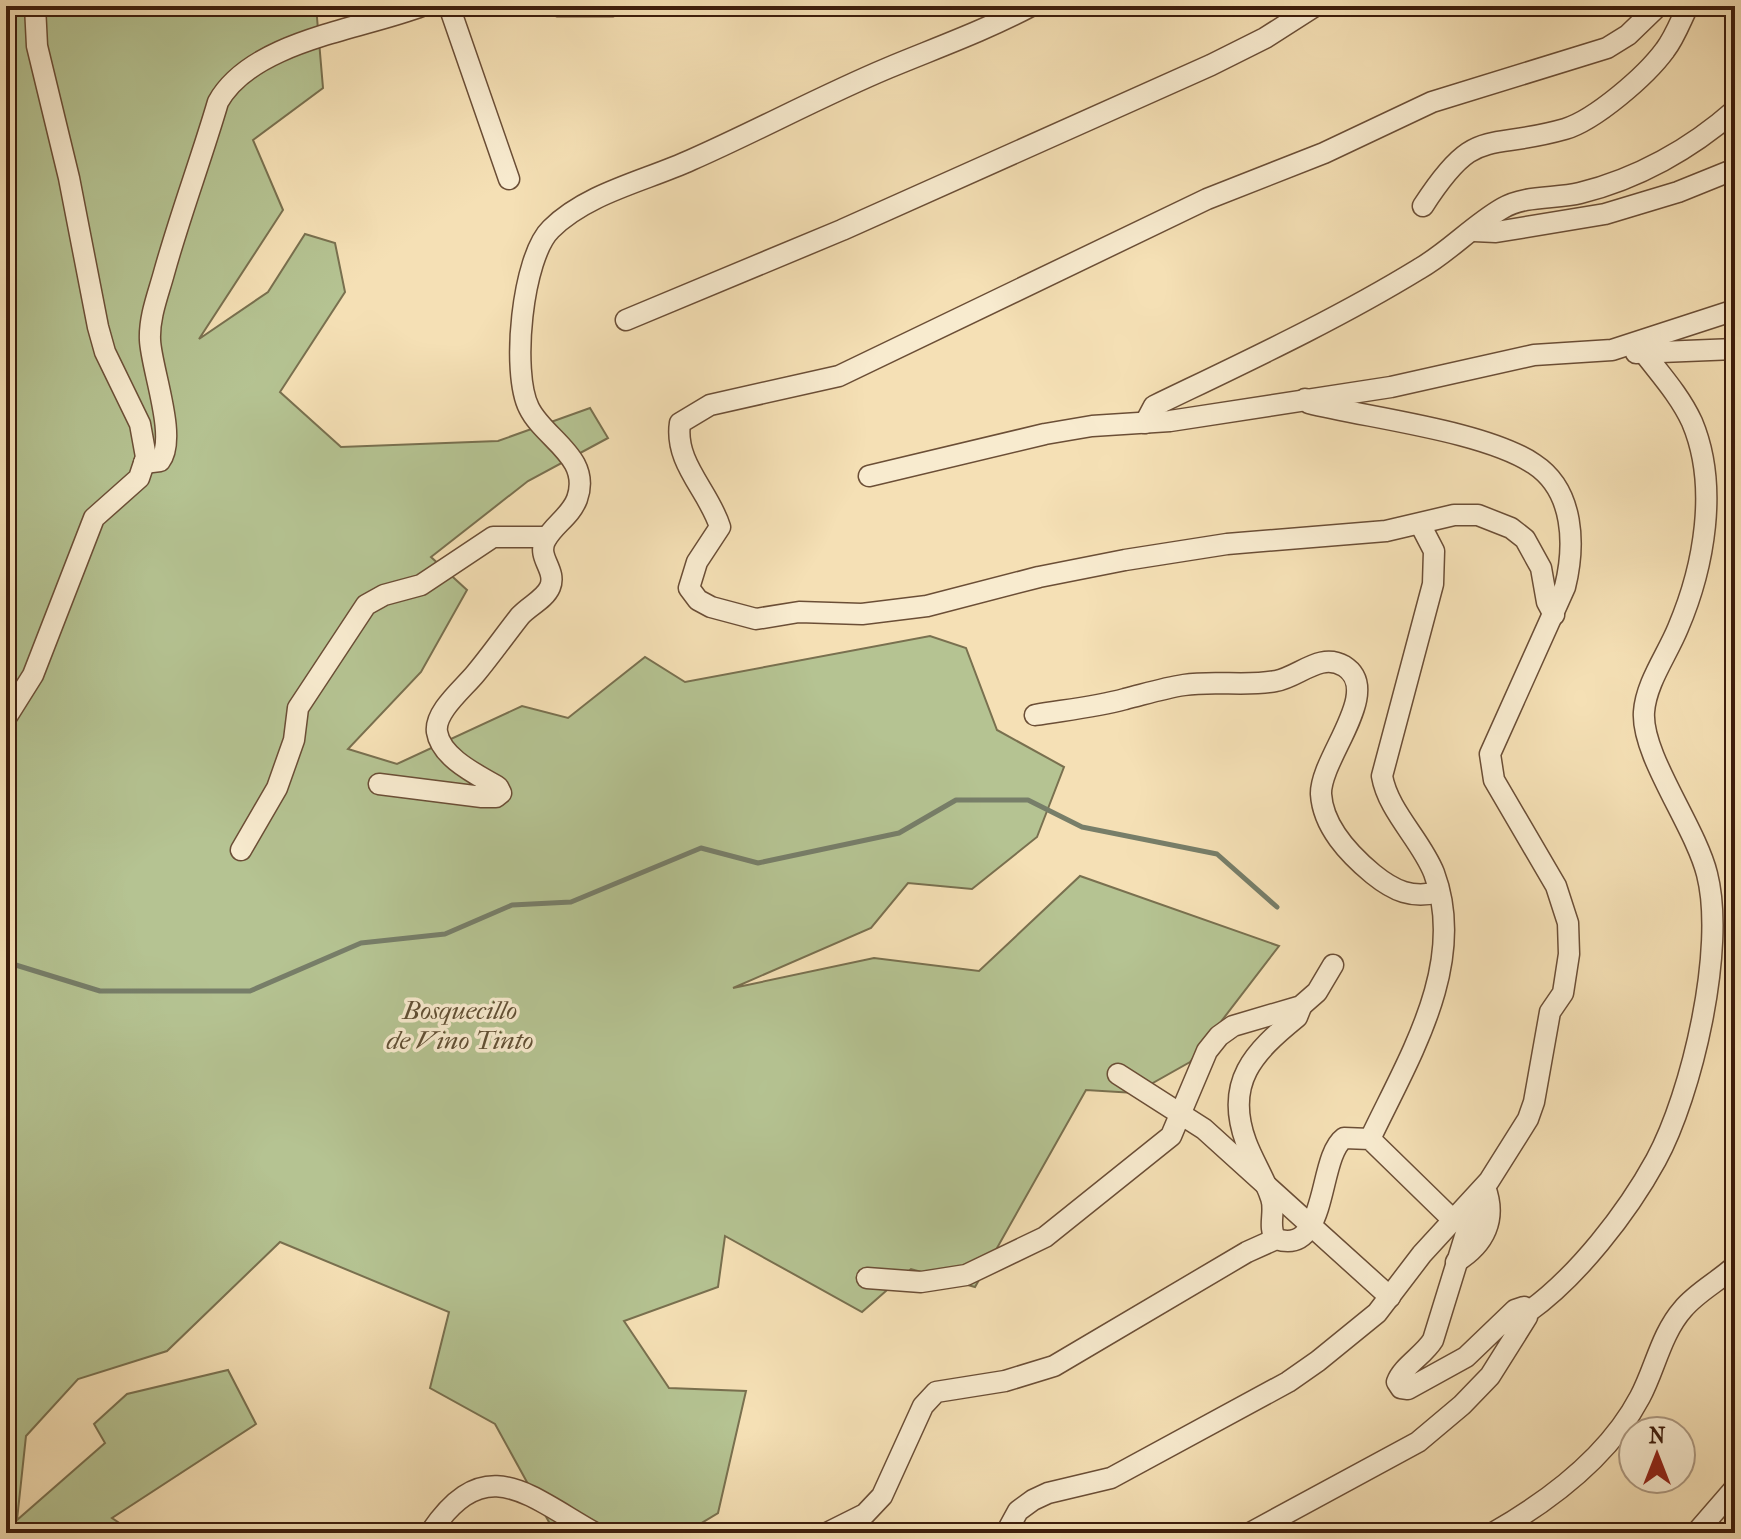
<svg xmlns="http://www.w3.org/2000/svg" width="1741" height="1539" viewBox="0 0 1741 1539" font-family="'IM FELL French Canon',serif">
<rect width="100%" height="100%" fill="#f5e0b5"/>
<filter id="stains"><feTurbulence type="fractalNoise" baseFrequency=".0025" numOctaves="4"/><feColorMatrix values="0 0 0 0 .2 0 0 0 0 .09 0 0 0 0 .02 0 0 0 .5 -.17"/></filter>
<radialGradient id="worn" r=".72"><stop offset=".6" stop-color="#630" stop-opacity="0"/><stop offset="1" stop-color="#630" stop-opacity=".3"/></radialGradient>
<path fill="#b5c392" stroke="#79704f" stroke-width="2" d="M316 6 323 88 253 140 283 210 199 339 268 292 305 234 335 243 345 292 280 392 341 447 498 441 590 408 608 438 528 481 431 557 467 590 421 672 348 749 397 764 522 706 568 718 645 657 685 682 930 636 966 648 997 730 1064 767 1037 837 972 889 908 883 871 928 733 988 874 958 979 971 1080 876 1279 946 1190 1062 1135 1093 1086 1090 975 1287 911 1269 862 1312 725 1236 718 1287 624 1321 669 1388 746 1391 718 1513 685 1533H555L495 1424 430 1388 449 1312 280 1242 167 1351 78 1379 26 1436 17 1520 105 1443 94 1424 127 1394 228 1370 256 1424 112 1518 134 1533H6V7Z"/>
<g fill="none" stroke-linecap="round" stroke-linejoin="round">
<path stroke="#777e69" stroke-width="5" d="M6 962 100 991H250L361 943 445 934 512 905 571 902 701 848 758 863 899 833 956 800H1028L1082 827 1217 854 1277 907"/>
<g stroke="#6b4e36" stroke-width="23">
<g id="minor">
<path d="M449 6 509 179"/>
<path d="M559 6H611"/>
<path d="M1423 206C1476 124 1484 152 1565 129 1595 120 1646 76 1665 50 1675 37 1681 20 1688 6"/>
<path d="M1474 231 1496 232 1605 214 1678 192 1735 169"/>
<path d="M626 320 842 230 1211 65 1265 38 1315 6"/>
<path d="M1636 353 1735 349"/>
<path d="M1145 423 1154 406C1243 363 1334 321 1419 269 1449 252 1473 225 1503 208 1525 195 1556 199 1580 193 1637 179 1691 149 1735 110"/>
<path d="M144 463 160 461C178 438 151 368 150 340 149 317 158 295 164 273 180 215 201 160 218 102 252 41 359 30 422 6"/>
<path d="M869 476 1045 434 1092 426 1170 421 1391 387 1534 355 1612 350 1735 310"/>
<path d="M1554 615 1547 602 1541 568 1525 539 1511 528 1478 515H1454L1386 531 1227 544 1125 560 1039 577 927 606 862 614 799 612 756 619 711 607 698 600 689 588 697 562 720 527C709 491 674 463 680 423L710 405 839 376 1207 199 1324 153 1432 102 1607 48 1628 35 1658 6"/>
<path d="M1035 715C1065 710 1096 707 1125 699 1145 694 1164 688 1184 685 1215 680 1246 687 1276 681 1299 677 1320 652 1344 666 1384 691 1320 758 1321 794 1323 827 1349 854 1373 874 1394 891 1412 899 1439 892"/>
<path d="M6 718 33 675 94 518 139 478 146 457 140 424 105 352 98 327 69 178 37 46 35 6"/>
<path d="M379 784 482 797H496L501 793 498 787C478 775 441 758 437 732 434 712 464 688 476 673 491 655 505 635 520 616 529 606 545 599 550 587 557 570 537 558 545 541 553 525 570 517 577 499 592 457 544 439 529 408 511 373 522 257 551 229 587 193 645 181 691 160 757 131 821 96 888 68 936 48 984 31 1031 6"/>
<path d="M241 850 277 788 294 740 298 708 366 605 384 595 421 585 493 537H547"/>
<path d="M1118 1074 1204 1129 1390 1297"/>
<path d="M1370 1139C1408 1059 1468 964 1434 873 1421 840 1388 811 1382 776L1433 584 1434 551 1420 524"/>
<path d="M1276 1239C1267 1227 1276 1212 1271 1198 1265 1179 1253 1161 1246 1142 1224 1082 1254 1052 1297 1017L1301 1007"/>
<path d="M1456 1262C1485 1244 1497 1219 1485 1187"/>
<path d="M867 1278 921 1282 966 1275 1045 1237 1171 1136 1207 1051 1219 1036 1233 1026 1301 1006 1317 992 1333 965"/>
<path d="M1528 1312C1577 1277 1627 1213 1656 1160 1692 1094 1726 948 1707 874 1695 826 1641 755 1644 712 1646 683 1667 655 1678 628 1704 567 1719 486 1692 422 1680 396 1661 375 1644 353"/>
<path d="M430 1533C485 1451 526 1494 595 1533"/>
<path d="M827 1533 865 1514 882 1496 923 1406 936 1392 1005 1381 1054 1366 1247 1252 1276 1239C1329 1256 1317 1158 1344 1138L1370 1139 1453 1220"/>
<path d="M1006 1533 1018 1511 1033 1500 1048 1493 1111 1478 1288 1382 1318 1361 1377 1313 1422 1254 1489 1181 1528 1119 1534 1102 1550 1012 1563 993 1569 954 1568 923 1556 886 1494 780 1490 754 1565 587C1575 546 1575 491 1534 464 1485 431 1369 418 1309 403L1305 399"/>
<path d="M1250 1533 1418 1442 1462 1405 1490 1376 1527 1317 1524 1307 1515 1310 1466 1357 1408 1389 1401 1388 1397 1382C1402 1367 1424 1355 1433 1340L1471 1217V1204"/>
<path d="M1493 1533C1549 1501 1609 1456 1640 1397 1655 1369 1661 1334 1683 1309 1697 1292 1719 1281 1735 1266"/>
<path d="M1696 1533 1735 1488"/>
</g>
</g>
<use href="#minor" stroke="#f8ebcf" stroke-width="20"/>
</g>
<g text-anchor="middle" stroke-width="7" stroke-linejoin="round" paint-order="stroke">
<g font-size="26" font-style="italic" fill="#614f34" stroke="#f8ebcf">
<text x="460" y="1019">Bosquecillo<tspan x="460" dy="30">de Vino Tinto</tspan></text>
</g>
</g>
<rect width="1741" height="1539" fill="none" stroke="#f5e0b5" stroke-width="32"/>
<rect x="8" y="8" width="1725" height="1523" fill="none" stroke="#3d1d0c" stroke-width="4"/>
<rect x="16" y="16" width="1709" height="1507" fill="none" stroke="#3d1d0c" stroke-width="2"/>
<g transform="translate(1657 1455)"><circle r="38" fill="#f8ebcf" stroke="#ad9981" stroke-width="2"/>
<path d="M0-6L14 30L0 20L-14 30Z" fill="#8f2418"/>
<text y="-12" font-size="22" font-weight="bold" text-anchor="middle" fill="#3d1d0c">N</text>
</g>
<rect width="100%" height="100%" filter="url(#stains)"/>
<rect width="100%" height="100%" fill="url(#worn)"/>
</svg>
